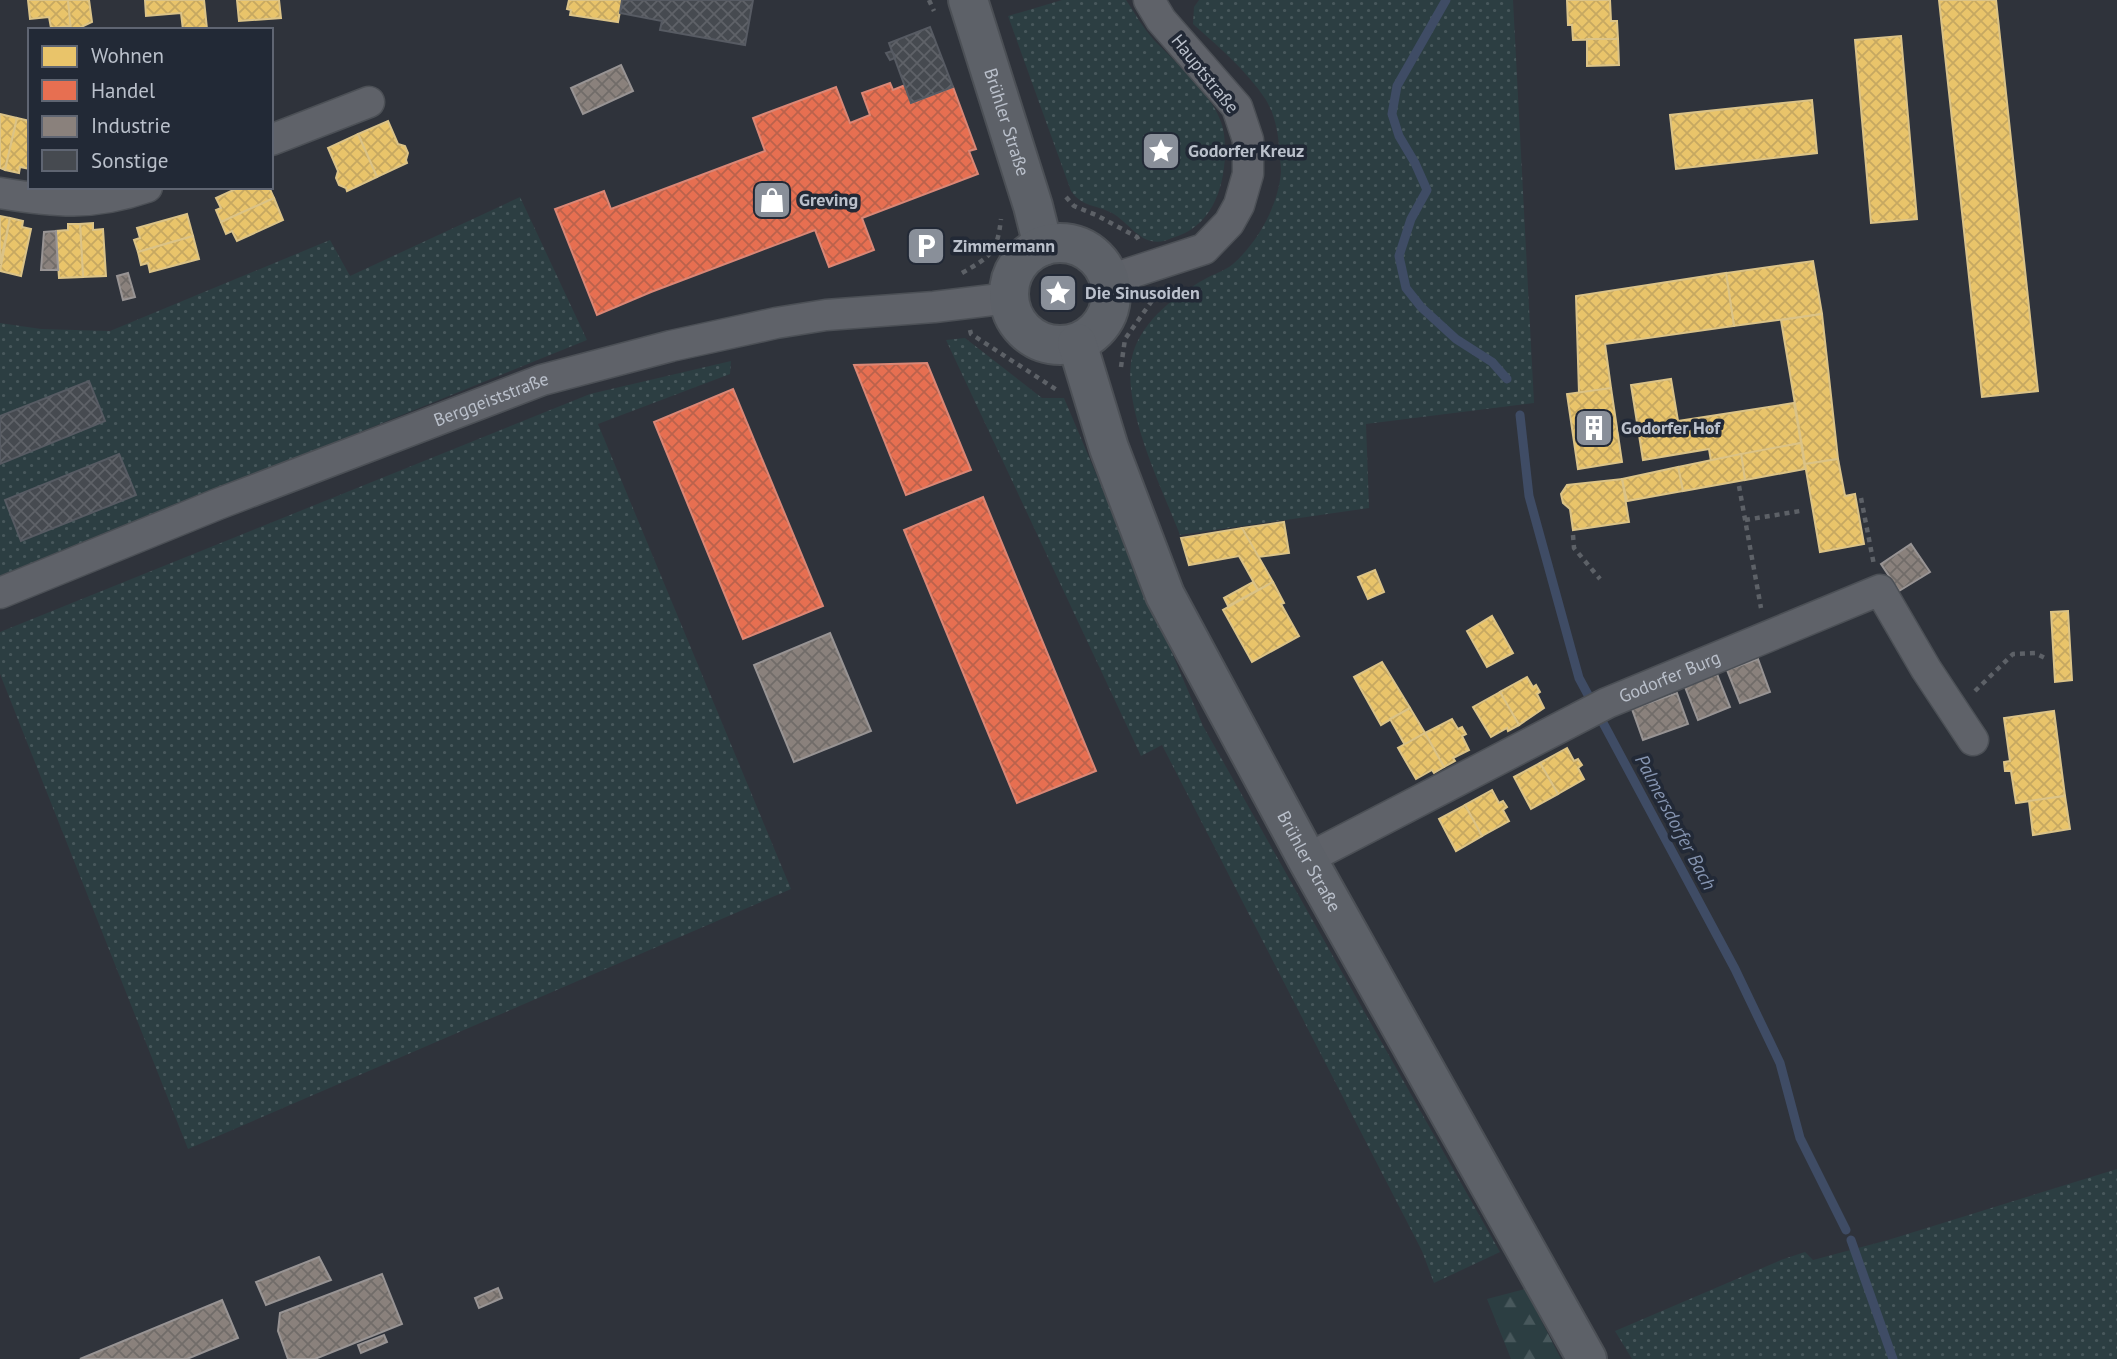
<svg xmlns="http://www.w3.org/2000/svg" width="2117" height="1359" viewBox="0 0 2117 1359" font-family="'PT Sans',sans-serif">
<defs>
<pattern id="grass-dots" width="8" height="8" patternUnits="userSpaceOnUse" patternTransform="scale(1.75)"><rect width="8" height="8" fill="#2c3e42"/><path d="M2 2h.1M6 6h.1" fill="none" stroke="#48585c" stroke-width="1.8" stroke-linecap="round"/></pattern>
<pattern id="forest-firs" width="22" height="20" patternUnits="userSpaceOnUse" patternTransform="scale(1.75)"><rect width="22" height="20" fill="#2c3e42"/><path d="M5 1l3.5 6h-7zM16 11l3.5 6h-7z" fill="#48585c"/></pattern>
<pattern id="homes-cross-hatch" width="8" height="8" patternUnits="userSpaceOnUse" patternTransform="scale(1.75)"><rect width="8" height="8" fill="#e9c46a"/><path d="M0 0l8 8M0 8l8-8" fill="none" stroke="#c6a861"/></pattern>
<pattern id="shops-cross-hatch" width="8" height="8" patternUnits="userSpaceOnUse" patternTransform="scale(1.75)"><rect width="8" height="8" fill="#e76f51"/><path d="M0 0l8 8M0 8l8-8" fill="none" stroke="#bb624c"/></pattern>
<pattern id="industry-cross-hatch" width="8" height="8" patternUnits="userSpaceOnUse" patternTransform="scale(1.75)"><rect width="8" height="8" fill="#8a817c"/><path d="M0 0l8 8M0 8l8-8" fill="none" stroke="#716c69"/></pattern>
<pattern id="building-cross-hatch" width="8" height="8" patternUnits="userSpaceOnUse" patternTransform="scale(1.75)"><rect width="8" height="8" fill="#464a50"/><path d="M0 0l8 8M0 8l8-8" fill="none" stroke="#5f6268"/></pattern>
</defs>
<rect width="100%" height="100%" fill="#2f333b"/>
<g fill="url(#grass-dots)">
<path d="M1062 0H1126C1135 13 1143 28 1154 40 1175 62 1211 92 1221 122 1225 133 1225 144 1225 154 1224 191 1210 228 1172 238 1165 241 1159 243 1151 241 1137 238 1125 220 1112 213 1095 204 1083 208 1071 191L1008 16Z"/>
<path d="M1199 0H1513L1534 403 1366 424 1369 508 1180 535C1162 488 1119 402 1133 353 1143 320 1176 295 1205 279 1213 274 1225 271 1233 264 1258 242 1278 206 1281 172 1281 164 1279 154 1279 146 1278 131 1274 113 1266 100 1247 71 1219 47 1193 24L1194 7Z"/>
<path d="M520 197 587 340 0 578V323L41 329 110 331 330 240 350 276Z"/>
<path d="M965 338 1042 398H1064L1203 726 1500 1252 1434 1283 1422 1251 1162 745 1141 756 946 340Z"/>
<path d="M731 361 730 374 598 424 791 889 188 1149 0 674V632L590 394Z"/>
<path d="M2117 1169V1359H1632L1615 1331 1781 1260 1805 1252 1813 1260 1888 1240Z"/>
</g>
<path fill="url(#forest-firs)" d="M1525 1289 1561 1359H1511L1487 1299Z"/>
<g fill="url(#homes-cross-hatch)" stroke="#dbc387" stroke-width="2">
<path d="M28 0H68L71 26 51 28 49 17 30 19Z"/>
<path d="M68 0H89L92 22 75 30H71Z"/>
<path d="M145 0H204L207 29 183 30 181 13 146 16Z"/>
<path d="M237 0H279L281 18 239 21Z"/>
<path d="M569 0H622L618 22 570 15 571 10 567 9Z"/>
<path d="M1567 0H1610L1611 21H1617L1618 39 1573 40 1572 25H1568Z"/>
<path d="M1939 0H1996L2038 391 1982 397Z"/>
<path d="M1901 36 1917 219 1871 223 1855 40Z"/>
<path d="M1587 39H1618L1619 65 1587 66Z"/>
<path d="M1812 100 1817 153 1676 169 1670 115Z"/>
<path d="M0 114 17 118 5 170 0 168Z"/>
<path d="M17 118 30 121V169L20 167 19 173 5 170Z"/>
<path d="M388 121 398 144 405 146 408 153 406 160 407 163 377 177 358 134Z"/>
<path d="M358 134 377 177 347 191 346 188 339 185 336 178 338 171 328 148Z"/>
<path d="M240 187H269L274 198 221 222 216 210 221 208 216 198Z"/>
<path d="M274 198 283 220 237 241 232 231 226 234 221 222Z"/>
<path d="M187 214 193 236 138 252 134 240 140 238 137 228Z"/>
<path d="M0 216 10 218 0 264Z"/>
<path d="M10 218 23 221 22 227 31 229 21 276 0 271Z"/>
<path d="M93 223V230L103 229 106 276 83 277 80 224Z"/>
<path d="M68 224H80L83 277 59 278 56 231 68 230Z"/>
<path d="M193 236 199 259 150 272 148 263 141 265 138 252Z"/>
<path d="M1813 261 1822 314 1734 326 1726 273Z"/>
<path d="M1726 273 1734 326 1605 344 1611 388 1579 393 1576 296Z"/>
<path d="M1822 314 1838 459 1805 464 1781 320Z"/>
<path d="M1671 379 1678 421 1794 403 1801 443 1711 461 1709 449 1643 460 1631 385Z"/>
<path d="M1611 388 1622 462 1578 469 1567 394Z"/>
<path d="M1801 443 1805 469 1745 480 1741 454Z"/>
<path d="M1741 454 1745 480 1683 491 1678 467Z"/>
<path d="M1838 459 1845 496 1855 494 1864 544 1820 552 1805 464Z"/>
<path d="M1678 467 1683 491 1627 501 1622 479Z"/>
<path d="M1622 479 1629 522 1573 530 1570 509 1563 503 1561 494 1567 485Z"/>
<path d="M1284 522 1289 553 1258 557 1242 528Z"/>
<path d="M1242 528 1273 582 1258 590 1239 556 1189 565 1181 538Z"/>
<path d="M1375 570 1384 592 1368 599 1358 577Z"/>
<path d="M1253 582 1258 590 1228 606 1224 598Z"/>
<path d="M1273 582 1284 603 1281 604 1299 636 1252 662 1223 610Z"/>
<path d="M2068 611 2072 680 2055 682 2051 612Z"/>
<path d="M1492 616 1513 653 1487 667 1467 631Z"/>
<path d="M1382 662 1410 708 1381 725 1354 677Z"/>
<path d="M1527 677 1533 687 1536 685 1540 692 1537 694 1544 708 1519 725 1500 692Z"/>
<path d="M1500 692 1519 725 1508 731 1507 728 1491 737 1473 707Z"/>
<path d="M1410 708 1425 733 1405 745 1390 719Z"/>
<path d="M2054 711 2065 796 2016 803 2011 771H2005L2004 762 2010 761 2004 718Z"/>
<path d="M1452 719 1458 729 1462 727 1466 734 1462 736 1469 750 1453 758 1455 761 1444 767 1425 733Z"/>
<path d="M1425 733 1444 767 1434 773 1432 770 1416 779 1398 748Z"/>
<path d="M1567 748 1574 761 1578 759 1582 765 1578 768 1584 779 1558 794 1540 763Z"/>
<path d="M1540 763 1558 794 1531 809 1514 777Z"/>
<path d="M1492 790 1499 803 1503 801 1507 807 1503 810 1509 821 1482 836 1465 805Z"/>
<path d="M2065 796 2070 829 2033 835 2029 801Z"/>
<path d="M1465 805 1482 836 1456 851 1439 819Z"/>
</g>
<g fill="url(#shops-cross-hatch)" stroke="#da8776" stroke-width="2">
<path d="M890 83 893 90 905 85 911 103 953 87 976 149 969 151 978 174 862 218 874 250 829 267 815 230 651 292 597 315 555 209 604 191 611 209 765 151 753 118 836 87 850 123 870 115 862 93Z"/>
<path d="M927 363 971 470 906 495 854 365Z"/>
<path d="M733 389 823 606 743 639 654 422Z"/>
<path d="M983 497 1096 771 1017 803 904 530Z"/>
</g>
<g fill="url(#industry-cross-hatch)" stroke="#989494" stroke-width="2">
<path d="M621 65 633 91 583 114 571 88Z"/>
<path d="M56 231 58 270H41L44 232Z"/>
<path d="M128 273 135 297 123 300 117 276Z"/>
<path d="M1911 544 1930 572 1899 591 1881 564Z"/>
<path d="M830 633 871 731 794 762 754 665Z"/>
<path d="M1758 659 1770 692 1740 703 1727 670Z"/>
<path d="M1717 674 1730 707 1698 720 1685 687Z"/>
<path d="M1677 693 1688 724 1643 740 1632 709Z"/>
<path d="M319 1257 331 1280 266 1305 256 1282Z"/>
<path d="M382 1274 402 1324 315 1359H288L278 1331 280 1313Z"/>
<path d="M498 1288 502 1298 479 1308 475 1298Z"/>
<path d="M222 1300 238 1338 187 1359H80Z"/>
<path d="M384 1335 387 1342 361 1353 358 1345Z"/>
</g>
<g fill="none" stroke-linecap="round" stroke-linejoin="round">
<g stroke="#3f4c65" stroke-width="9">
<path d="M1446 0 1397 86 1392 114 1399 136 1415 163 1427 190 1411 219 1399 256 1406 288 1421 307 1456 339 1492 362 1507 379"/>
<path d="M1520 415 1529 496 1579 678 1735 969 1780 1063 1800 1138 1846 1230"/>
<path d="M1851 1240 1893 1359"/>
</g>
</g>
<g fill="url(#building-cross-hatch)" stroke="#575b63" stroke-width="2">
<path d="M622 0H753L745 45 660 30 662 21 620 13Z"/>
<path d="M930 27 953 87 911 103 889 43Z"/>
<path d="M892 51 895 58 890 60 886 53Z"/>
<path d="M89 381 105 421 0 464V416Z"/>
<path d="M119 454 136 495 21 541 5 500Z"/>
</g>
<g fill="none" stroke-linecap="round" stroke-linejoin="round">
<g stroke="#4c5056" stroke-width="33">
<g id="minor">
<path d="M271 140 369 102"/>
<path d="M0 193C56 202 92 206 147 187"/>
<path d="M1109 280 1204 249 1229 223 1239 205 1248 174V140L1237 107 1161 20 1149 0"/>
<path id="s1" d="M0 593 218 504 542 380 671 346 776 323 826 315 934 307 1009 298"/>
<path id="s2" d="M1307 859 1607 703 1880 590 1926 669 1973 740"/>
</g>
</g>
<g stroke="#4c5056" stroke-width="42">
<g id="secondary">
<path id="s3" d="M968 0 1033 206 1043 246"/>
<circle cx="1060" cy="294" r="51"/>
<path id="s4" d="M1077 343 1109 448 1165 595 1307 859 1587 1359"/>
</g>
</g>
<g stroke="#5d6167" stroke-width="4.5" stroke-dasharray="5 5" stroke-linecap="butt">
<path d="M929 0 934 11"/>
<path d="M1066 197 1074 206 1096 215 1137 237 1139 241"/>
<path d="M962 273C991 256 997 253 1001 219"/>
<path d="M970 330 971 334 1057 390"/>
<path d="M1121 367 1125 339 1156 295"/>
<path d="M1739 486 1761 608"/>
<path d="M1861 498 1874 565"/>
<path d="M1745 520 1800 511"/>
<path d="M1573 535 1574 548 1600 579"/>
<path d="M1975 691 2013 654 2035 653 2047 659"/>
</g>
<use href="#minor" stroke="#5f6269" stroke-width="30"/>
<use href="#secondary" stroke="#5d6168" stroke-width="38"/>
</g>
<defs>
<g id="sight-square" transform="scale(2.0125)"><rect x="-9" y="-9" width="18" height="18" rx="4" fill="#898f99" stroke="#222936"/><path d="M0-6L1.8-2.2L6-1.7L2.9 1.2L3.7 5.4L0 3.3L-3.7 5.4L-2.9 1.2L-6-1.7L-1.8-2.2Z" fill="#fff"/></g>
<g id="shop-square" transform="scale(2.0125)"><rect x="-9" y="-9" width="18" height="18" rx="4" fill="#898f99" stroke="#222936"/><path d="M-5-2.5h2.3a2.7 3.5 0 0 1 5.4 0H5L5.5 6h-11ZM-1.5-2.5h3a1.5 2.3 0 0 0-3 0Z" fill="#fff"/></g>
<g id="parking-square" transform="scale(2.0125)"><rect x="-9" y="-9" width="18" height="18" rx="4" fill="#898f99" stroke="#222936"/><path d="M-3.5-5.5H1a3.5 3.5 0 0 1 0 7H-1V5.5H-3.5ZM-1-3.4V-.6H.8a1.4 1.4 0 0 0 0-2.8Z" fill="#fff"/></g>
<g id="building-square" transform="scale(2.0125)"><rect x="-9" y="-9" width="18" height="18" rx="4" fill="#898f99" stroke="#222936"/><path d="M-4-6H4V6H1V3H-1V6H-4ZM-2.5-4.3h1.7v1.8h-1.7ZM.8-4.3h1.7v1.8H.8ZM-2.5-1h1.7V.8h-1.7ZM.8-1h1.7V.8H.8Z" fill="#fff"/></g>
</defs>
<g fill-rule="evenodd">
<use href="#sight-square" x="1161" y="151"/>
<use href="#shop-square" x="772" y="200"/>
<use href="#parking-square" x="926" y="246"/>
<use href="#sight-square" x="1058" y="293"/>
<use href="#building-square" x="1594" y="428"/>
</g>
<g text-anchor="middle" stroke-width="7" stroke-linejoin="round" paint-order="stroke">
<g font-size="18" fill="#bac0cb" stroke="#222936">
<text transform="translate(1205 74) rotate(51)" y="6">Hauptstraße</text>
<text dy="6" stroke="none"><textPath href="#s3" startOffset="128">Brühler Straße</textPath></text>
<text dy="6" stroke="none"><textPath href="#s1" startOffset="528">Berggeiststraße</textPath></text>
<text dy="6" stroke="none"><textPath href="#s2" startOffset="406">Godorfer Burg</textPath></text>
<text dy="6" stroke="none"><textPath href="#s4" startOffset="570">Brühler Straße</textPath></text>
</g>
<g font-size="18" font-weight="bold" fill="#bac0cb" stroke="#222936" text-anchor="start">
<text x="1188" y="157">Godorfer Kreuz</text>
<text x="799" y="206">Greving</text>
<text x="953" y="252">Zimmermann</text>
<text x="1085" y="299">Die Sinusoiden</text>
<text x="1621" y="434">Godorfer Hof</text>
</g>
<g font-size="19" font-style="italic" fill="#8594b0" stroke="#222936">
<text transform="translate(1676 822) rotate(62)" y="7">Palmersdorfer Bach</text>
</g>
</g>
<rect x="28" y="28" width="245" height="161" fill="#222936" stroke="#5f6572" stroke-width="2"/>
<rect x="42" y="46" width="35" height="21" fill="#e9c46a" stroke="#5f6572" stroke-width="2"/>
<text x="91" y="63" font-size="21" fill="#bac0cb">Wohnen</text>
<rect x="42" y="80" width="35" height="21" fill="#e76f51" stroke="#5f6572" stroke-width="2"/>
<text x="91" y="98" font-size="21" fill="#bac0cb">Handel</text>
<rect x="42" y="116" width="35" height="21" fill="#8a817c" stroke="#5f6572" stroke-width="2"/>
<text x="91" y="133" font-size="21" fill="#bac0cb">Industrie</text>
<rect x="42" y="150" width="35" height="21" fill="#464a50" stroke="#5f6572" stroke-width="2"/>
<text x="91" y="168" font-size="21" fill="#bac0cb">Sonstige</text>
</svg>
